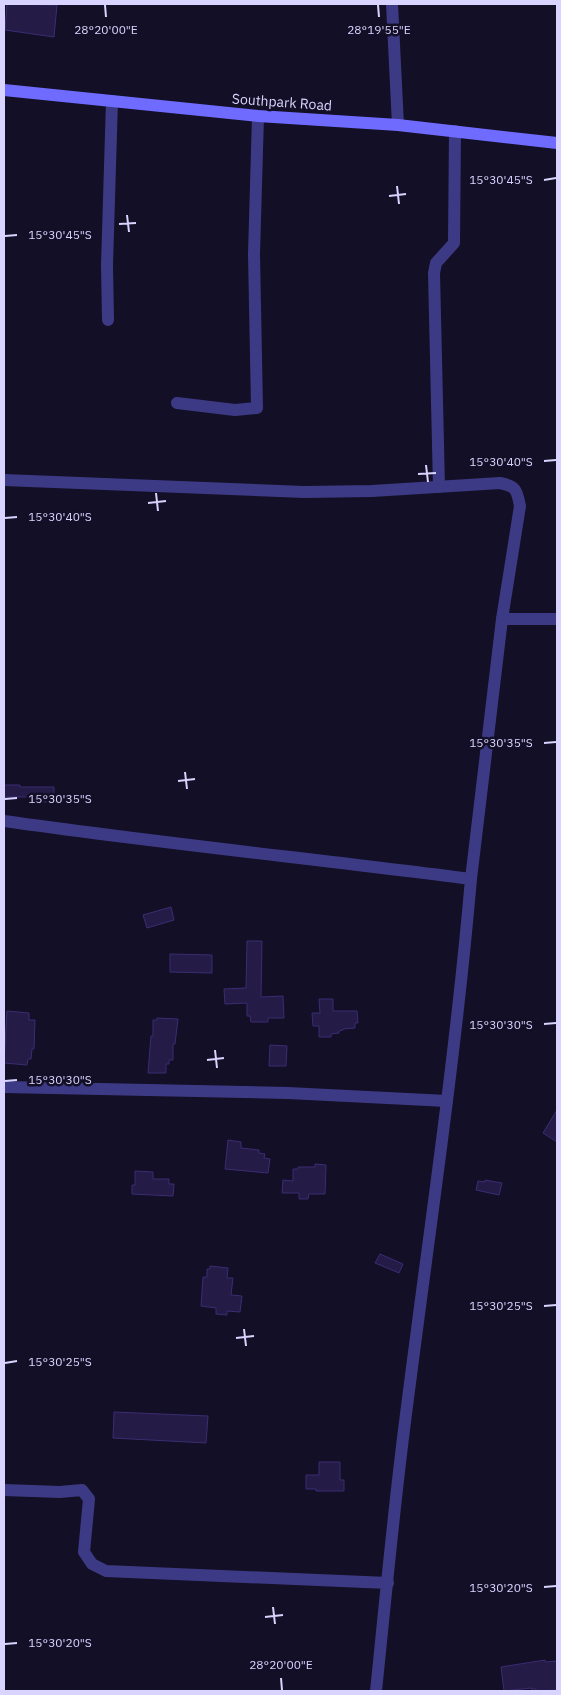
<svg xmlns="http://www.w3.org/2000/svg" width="561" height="1695" viewBox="0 0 561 1695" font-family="'IBM Plex Sans',sans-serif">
<rect width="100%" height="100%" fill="#130f26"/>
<g fill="#241b47" stroke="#3b2d73">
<path d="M7 4 57 5 54 37 5 30Z"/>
<path d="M4 785H20V787H54V802H31V797H4Z"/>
<path d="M171 907 174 920 147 928 143 915Z"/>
<path d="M247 941H262L261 997 283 996 284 1018H268V1022H251L250 1016H247V1003L225 1004 224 989 246 988Z"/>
<path d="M170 954 212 955V973L170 972Z"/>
<path d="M319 999H333V1011H357L358 1023H355V1028L343 1029V1030L339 1031V1033L331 1034V1037H319V1026H313L312 1013H320Z"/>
<path d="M7 1011 29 1013V1020H35L34 1049H32L31 1059H28L27 1065 4 1063Z"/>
<path d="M157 1018 178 1019 175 1044H173V1060H169V1064H166V1073H148L151 1036H153V1020H157Z"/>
<path d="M270 1045 287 1046 286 1066H269Z"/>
<path d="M557 1110V1142L543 1133Z"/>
<path d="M228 1140 241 1142V1148L259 1150V1153L265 1154 264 1158 270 1159 268 1173 225 1169Z"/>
<path d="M315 1164 326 1165 325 1194H309L308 1199H299V1193H282L283 1180 293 1181V1169H298V1167H315Z"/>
<path d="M135 1171 153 1172V1179H169V1184H174L173 1196 132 1194V1185H135Z"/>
<path d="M485 1180 502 1183 499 1195 476 1190 478 1181 485 1182Z"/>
<path d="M380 1254 403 1264 399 1273 375 1263Z"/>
<path d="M210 1266 228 1268 227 1278H233L231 1295 242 1296 240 1312 227 1311V1315L216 1314V1308L201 1306 203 1277H207V1269H210Z"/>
<path d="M114 1412 208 1416 206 1443 113 1438Z"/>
<path d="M319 1462H340V1480H344V1491H316V1489H306V1475H319Z"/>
<path d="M545 1660 546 1662 557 1661V1690L536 1691V1689H531V1688L504 1691 501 1667Z"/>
</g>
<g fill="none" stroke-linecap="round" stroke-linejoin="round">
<g stroke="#3d3a85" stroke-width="12">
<path d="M392 4 398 125"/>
<path d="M108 320 107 265 112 101"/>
<path d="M177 403 235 410 257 408 254 254 258 116"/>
<path d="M4 480 304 492 372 491 500 483C516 486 517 490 520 506L502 619H557"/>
<path d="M439 487 434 273 436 263 454 243 455 131"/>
<path d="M4 821C159 843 315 859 471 879 455 1064 427 1246 404 1430 393 1517 385 1604 376 1691"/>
<path d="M471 879 502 619"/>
<path d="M4 1087 288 1093 447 1101"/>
<path d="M4 1490 60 1492 82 1490 89 1499 84 1552 92 1564 106 1571 388 1583"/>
</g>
<path stroke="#6f6bff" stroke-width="12" d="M4 90 258 116 398 125 557 143"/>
</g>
<path fill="none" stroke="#d9d4ff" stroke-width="2" d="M105 5 106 17M378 5 379 17M544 180 556 178M397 186 399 204M389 196 406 194M127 215 129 232M119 224 136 223M5 236 17 235M544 461 556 460M426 465 428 482M418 474 436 473M156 493 158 511M148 503 166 501M5 518 17 517M544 743 556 742M185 772 187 789M178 781 195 779M5 799 17 798M544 1024 556 1023M215 1050 217 1068M207 1060 224 1058M5 1081 17 1080M544 1306 556 1305M244 1329 246 1346M236 1338 254 1336M5 1363 17 1361M544 1587 556 1586M273 1607 275 1624M265 1617 283 1615M5 1644 17 1643M281 1678 282 1690"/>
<g text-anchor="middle" stroke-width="5" stroke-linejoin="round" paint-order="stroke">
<g font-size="14" fill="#d9d4ff" stroke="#130f26">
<text transform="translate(282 102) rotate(4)" y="5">Southpark Road</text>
</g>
</g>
<g font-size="12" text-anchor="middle" fill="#d9d4ff" stroke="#130f26" stroke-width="5" stroke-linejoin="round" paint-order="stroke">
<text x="106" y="34">28°20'00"E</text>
<text x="379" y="34">28°19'55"E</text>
<text x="501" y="184">15°30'45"S</text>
<text x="60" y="239">15°30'45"S</text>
<text x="501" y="466">15°30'40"S</text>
<text x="60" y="521">15°30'40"S</text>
<text x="501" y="747">15°30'35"S</text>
<text x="60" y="803">15°30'35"S</text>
<text x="501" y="1029">15°30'30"S</text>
<text x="60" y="1084">15°30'30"S</text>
<text x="501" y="1310">15°30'25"S</text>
<text x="60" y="1366">15°30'25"S</text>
<text x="501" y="1592">15°30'20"S</text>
<text x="60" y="1647">15°30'20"S</text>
<text x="281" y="1669">28°20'00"E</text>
</g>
<rect width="561" height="1695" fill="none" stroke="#d9d4ff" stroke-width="10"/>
</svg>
